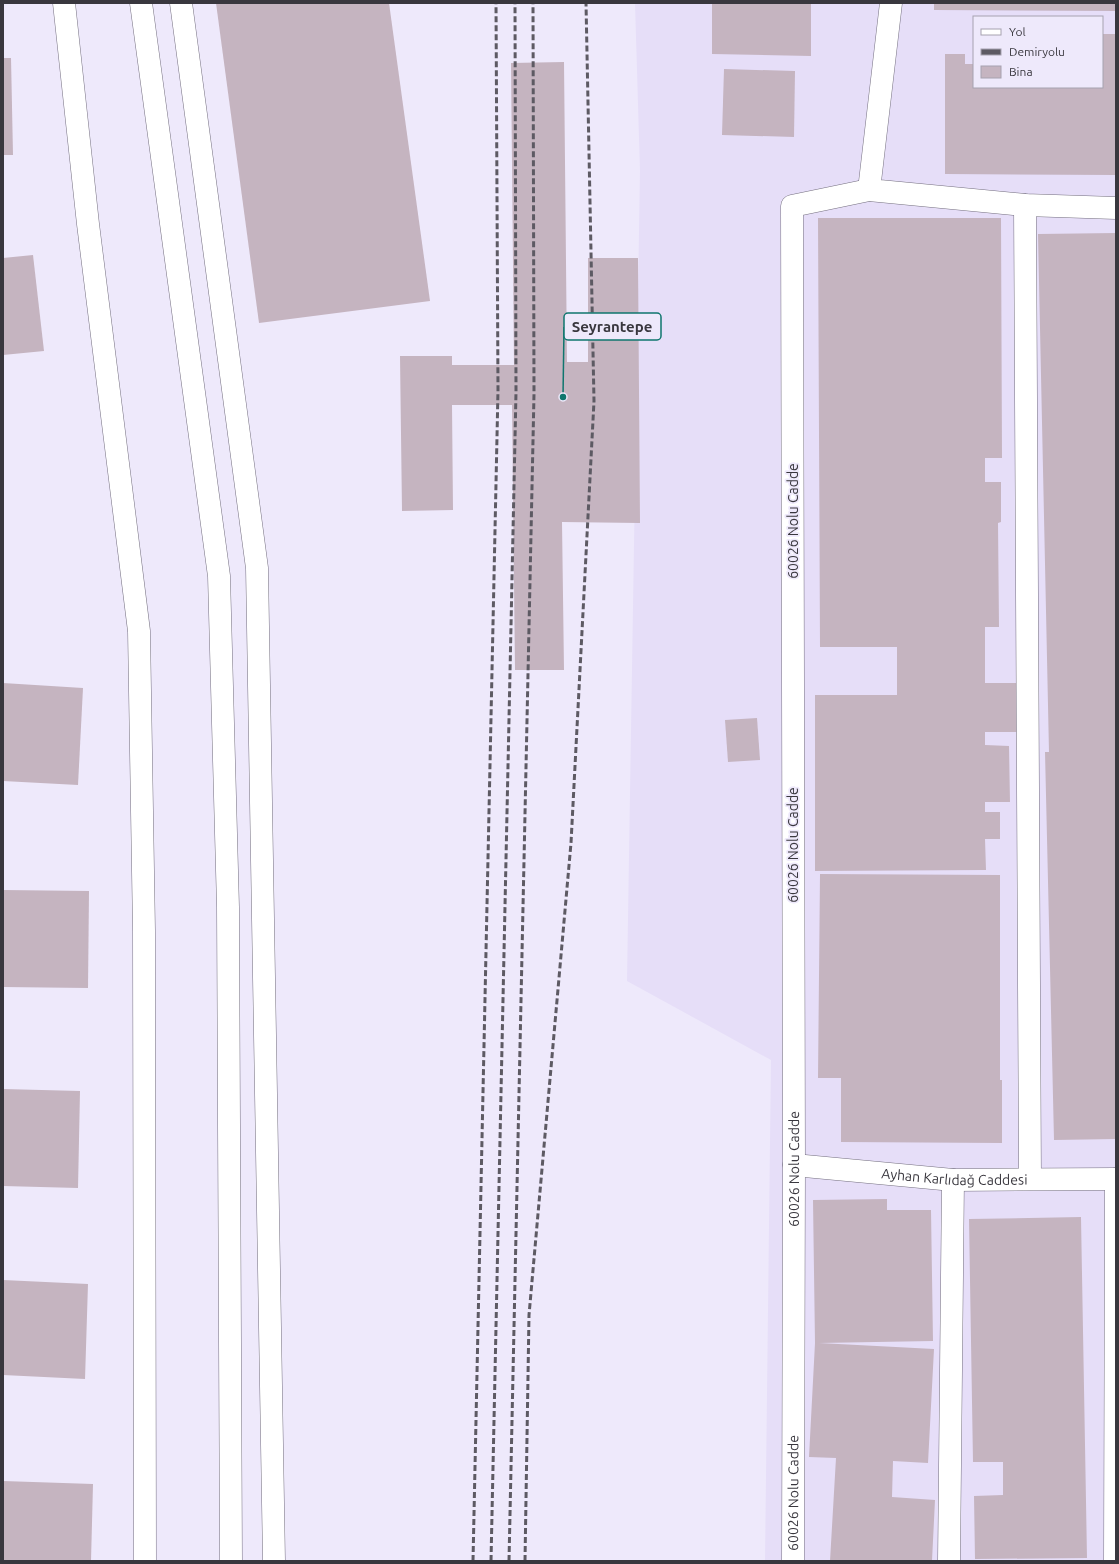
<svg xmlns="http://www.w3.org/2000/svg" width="1119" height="1564" viewBox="0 0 1119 1564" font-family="Ubuntu,sans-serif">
<rect width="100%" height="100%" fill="#eee9fb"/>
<path fill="#e6def8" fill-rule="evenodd" d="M635 3H1116V1561H765L771 1060 627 981 640 171ZM974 17H1102V87H974Z"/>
<g fill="#c5b4c0">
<path d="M216 3H389L430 301 259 323Z"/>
<path d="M712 3H811V56L712 54Z"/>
<path d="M934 3H1116V11L934 10Z"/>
<path d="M1102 34H1116V175L945 174V54H965V64H974V87H1102Z"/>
<path d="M3 58H11L13 155H3Z"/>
<path d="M564 62 567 362H588V258H638L640 523 562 522 564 670H515L512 405H452L453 510 402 511 400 356H452V365H514L511 63Z"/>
<path d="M724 69 795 71 794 137 722 135Z"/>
<path d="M818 218H1001L1002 458H985V482H1001V522L998 523 999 627H985V683H1016L1017 732H985V745L1009 746 1010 802H985V812H1000V839H985L986 870 815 871V695H897V647H820Z"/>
<path d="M1116 233V1139L1054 1140 1045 752H1049L1038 234Z"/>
<path d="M33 255 44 351 3 355V258Z"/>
<path d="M3 683 83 688 78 785 3 781Z"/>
<path d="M757 718 760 760 728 762 725 720Z"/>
<path d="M820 874 1000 875V1080H1002V1143L841 1142V1078H818Z"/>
<path d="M3 890 89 891 88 988 3 987Z"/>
<path d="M3 1089 80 1091 78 1188 3 1186Z"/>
<path d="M887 1199V1210H931L933 1341 819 1343 934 1349 928 1463 893 1461 892 1497 935 1500 932 1561H830L836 1458 809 1457 815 1343 813 1200Z"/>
<path d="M1081 1217 1087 1558 975 1559 974 1496 1003 1495V1462H973L969 1219Z"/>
<path d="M3 1280 88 1284 85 1379 3 1375Z"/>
<path d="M3 1481 93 1484 91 1561H3Z"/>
</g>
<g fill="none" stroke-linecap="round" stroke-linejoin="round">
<g stroke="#746f7f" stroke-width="23">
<g id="minor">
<path d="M64 3 88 224 139 631 144 931 145 1561"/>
<path d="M141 3 219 576 228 907 231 1561"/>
<path d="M181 3 257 568 274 1561"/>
<path d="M891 3 869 190 1025 205 1116 208"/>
<path d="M1025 205 1030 1179"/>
<path id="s1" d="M794 1165 953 1180 1116 1179"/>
<path id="s2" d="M793 1561 794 1165 792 206 869 190"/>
<path d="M949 1561 953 1180"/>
<path d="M1115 1561 1116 1179"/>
</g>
</g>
<use href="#minor" stroke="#fff" stroke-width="22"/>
<g stroke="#5d5a63" stroke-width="3" stroke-dasharray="6 3" stroke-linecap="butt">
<path d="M473 1561 498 390 496 3"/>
<path d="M491 1561 516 392 515 3"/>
<path d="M509 1561 534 394 533 3"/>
<path d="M525 1561 529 1315 571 843 594 401 586 3"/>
</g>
</g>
<g text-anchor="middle" stroke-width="3.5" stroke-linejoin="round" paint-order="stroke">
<g font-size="14" fill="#39373e" stroke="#eee9fb">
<text transform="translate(793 521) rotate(-90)" y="5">60026 Nolu Cadde</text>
<text transform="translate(793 845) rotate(-90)" y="5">60026 Nolu Cadde</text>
<text dy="5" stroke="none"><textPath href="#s2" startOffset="392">60026 Nolu Cadde</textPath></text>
<text dy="5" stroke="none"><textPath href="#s1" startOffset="161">Ayhan Karlıdağ Caddesi</textPath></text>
<text dy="5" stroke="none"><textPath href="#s2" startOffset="68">60026 Nolu Cadde</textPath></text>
</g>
</g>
<path fill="none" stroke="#0f766e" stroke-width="1.5" d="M563 397L564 327"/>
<circle fill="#0f766e" stroke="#eee9fb" stroke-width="1.5" cx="563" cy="397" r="4"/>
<rect fill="#eee9fb" stroke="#0f766e" stroke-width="1.5" x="564" y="313" width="97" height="27" rx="4"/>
<g font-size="15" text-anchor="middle" font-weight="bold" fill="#39373e">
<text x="612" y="332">Seyrantepe</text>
</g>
<rect width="1119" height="1564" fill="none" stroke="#39373e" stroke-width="8"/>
<rect x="973" y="16" width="130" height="72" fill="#eee9fb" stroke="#a6a2af"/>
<rect x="981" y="29" width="20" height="6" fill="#ffffff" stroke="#a6a2af"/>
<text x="1009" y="36" font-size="12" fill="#39373e">Yol</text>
<rect x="981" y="49" width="20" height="6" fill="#5d5a63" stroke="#a6a2af"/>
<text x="1009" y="56" font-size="12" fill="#39373e">Demiryolu</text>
<rect x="981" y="66" width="20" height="12" fill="#c5b4c0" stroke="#a6a2af"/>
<text x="1009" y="76" font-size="12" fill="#39373e">Bina</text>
</svg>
